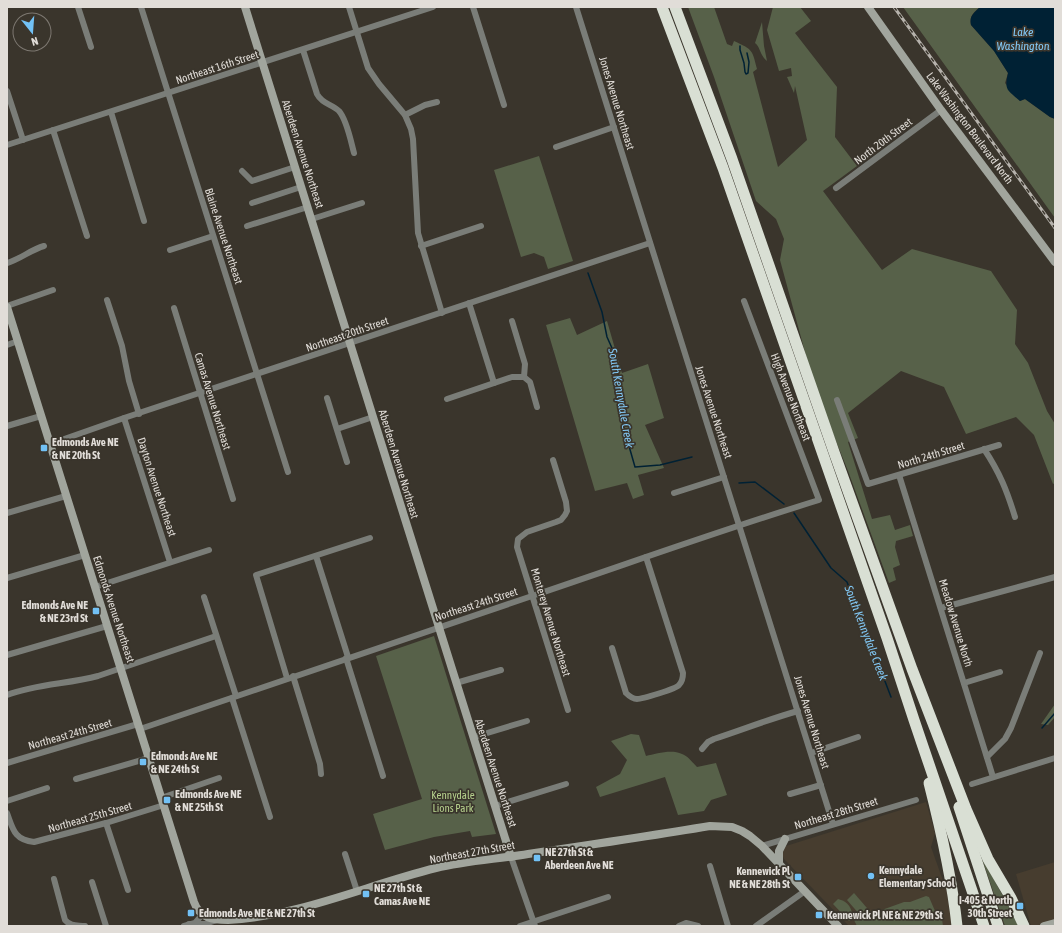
<svg xmlns="http://www.w3.org/2000/svg" width="1062" height="933" viewBox="0 0 1062 933" font-family="'Asap Condensed',sans-serif">
<rect width="100%" height="100%" fill="#3a352c"/>
<g fill="#473d2f">
<path d="M926 802 935 833 931 847 947 892 952 926H849L784 859 782 854 786 846Z"/>
<path d="M1055 862V926H1031L1016 874Z"/>
</g>
<g fill="#576149">
<path d="M688 7H714L727 44 732 46 734 41C753 50 752 49 757 69L753 72 778 167 807 140 795 86 794 93 787 77 792 76 791 68 779 71 767 30 773 7H800L811 21 795 33 837 87 835 137 857 166 823 191 882 270 912 249 991 271 1017 310 1015 344 1028 363 1047 411 1055 424V483L1053 484 1034 435 1016 417 966 434 944 387 901 371 848 413 858 438 848 442 872 519 890 515 895 530 910 525 913 536 896 541 895 547 900 565 893 568 896 580 889 583 848 471 815 389 780 260 784 239 776 219 756 201 714 77Z"/>
<path d="M903 7H980C974 12 969 16 971 25L994 51 1008 73 1005 83 1020 101 1025 99 1050 117 1055 119V218Z"/>
<path d="M762 22 764 46 767 61C759 54 761 48 755 43Z"/>
<path d="M539 156 573 261 548 269 544 257 534 253 521 257 494 170Z"/>
<path d="M570 318 577 335 607 321 622 373 648 364 664 418 645 425 664 468 638 475 644 495 633 499 627 483 595 491 546 325Z"/>
<path d="M434 636 496 834 472 837 470 831 434 837 385 850 373 814 422 799 376 656Z"/>
<path d="M1055 704V717L1048 725 1041 724Z"/>
<path d="M631 734 639 735 646 756C656 754 671 749 682 754 688 756 692 762 697 767L716 763 727 795 711 800 704 811 678 815 665 777 600 797 596 787 620 774 627 760 611 741Z"/>
<path d="M981 856 1015 918 1018 926H1005Z"/>
<path d="M854 893 867 908 860 915 847 900Z"/>
<path d="M926 896 929 897 938 918 942 919 943 926H857L854 920 904 902H910Z"/>
<path d="M838 899C849 902 852 908 853 919L849 921 833 904Z"/>
</g>
<path fill="#002134" d="M980 7H1055V119L1050 117 1025 99 1020 101C1007 90 1004 90 1008 73L994 51 971 25C969 16 974 13 980 7Z"/>
<g fill="none" stroke-linecap="round" stroke-linejoin="round">
<g stroke="#002134" stroke-width="1.5">
<path d="M740 46V50L744 63 745 72 746 74 748 73 749 62 747 53"/>
<path d="M588 273 602 312 607 337 616 357 619 382 623 425 635 467 660 465 692 457"/>
<path d="M739 483 755 482 784 504"/>
<path d="M794 513 831 568 847 582 891 697"/>
<path d="M1042 728 1055 713"/>
</g>
<g stroke="#7a7d78" stroke-width="6">
<path d="M78 7 91 47"/>
<path d="M141 7 288 472"/>
<path d="M349 7 368 68 379 84 405 115 411 129 413 139 418 233 442 313"/>
<path d="M473 7 504 105"/>
<path d="M576 7 833 824"/>
<path d="M303 50 317 94C322 104 332 104 339 111 347 120 351 142 354 153"/>
<path d="M7 91 23 140"/>
<path d="M111 112 144 221"/>
<path d="M405 115 425 105 437 102"/>
<path d="M53 130 87 236"/>
<path d="M7 145 433 7"/>
<path d="M556 147 614 127"/>
<path d="M242 171 252 181 295 167"/>
<path d="M836 188 941 110"/>
<path d="M252 203 301 187"/>
<path d="M312 219 362 203"/>
<path d="M247 226 308 207"/>
<path d="M421 246 481 226"/>
<path d="M170 250 213 236"/>
<path d="M7 263C21 259 30 250 44 246"/>
<path d="M107 300 122 346 129 381 139 414"/>
<path d="M469 303 494 383"/>
<path d="M7 306 53 290"/>
<path d="M174 308 233 499"/>
<path d="M512 321 525 364 524 377 530 382 537 407"/>
<path d="M7 345 18 341"/>
<path d="M327 398 347 462"/>
<path d="M447 399 512 377H524"/>
<path d="M837 400 868 484 999 445"/>
<path d="M124 418 170 562"/>
<path d="M7 426 41 416"/>
<path d="M337 429 373 417"/>
<path d="M50 444 124 418 650 243"/>
<path d="M984 449C1000 473 1007 491 1015 517"/>
<path d="M553 460 566 502 567 511 565 515 561 520 556 522 527 532 518 539 517 547 568 710"/>
<path d="M899 475 993 777"/>
<path d="M674 493 724 477"/>
<path d="M7 513 66 496"/>
<path d="M316 556 348 657"/>
<path d="M7 578 85 555"/>
<path d="M95 587 209 550"/>
<path d="M204 597 236 696"/>
<path d="M941 608 1055 577"/>
<path d="M612 648 626 693C629 696 632 699 637 699 642 699 676 689 679 685 682 682 683 678 683 673L646 557"/>
<path d="M7 655 107 626"/>
<path d="M346 658 383 776"/>
<path d="M293 676 320 764 321 774"/>
<path d="M287 678 256 575 370 538"/>
<path d="M456 683 501 670"/>
<path d="M964 683 1000 672"/>
<path d="M7 695C36 684 68 684 98 676L216 636"/>
<path d="M232 698 270 817"/>
<path d="M140 729C271 684 403 640 535 595 630 563 724 529 819 500L744 301"/>
<path d="M474 737 527 721"/>
<path d="M702 749 708 742 714 739C742 730 769 719 798 711"/>
<path d="M811 753 858 737"/>
<path d="M987 757 1005 739 1011 728 1040 653"/>
<path d="M7 763 138 724"/>
<path d="M76 779 149 758"/>
<path d="M972 784 1055 758"/>
<path d="M790 794 821 785"/>
<path d="M161 798 219 778"/>
<path d="M7 801 47 788"/>
<path d="M495 806 566 784"/>
<path d="M7 813C13 829 14 840 34 842L106 823 164 805"/>
<path d="M106 823 128 890"/>
<path d="M762 846 916 800"/>
<path d="M345 854 357 891"/>
<path d="M511 857 535 926"/>
<path d="M710 866 728 926"/>
<path d="M54 879 65 920C71 927 77 925 85 926"/>
<path d="M92 882 106 926"/>
<path d="M189 924H205L217 920"/>
<path d="M184 926 195 923 202 915"/>
<path d="M520 926 608 897"/>
<path d="M679 926 686 923 698 926"/>
<path d="M756 926 805 891"/>
</g>
<g stroke="#a1a59d" stroke-width="8">
<path d="M245 7 373 417 511 857"/>
<path d="M868 7 941 110 1055 262"/>
<path d="M7 307 194 902C200 919 213 920 228 920 300 916 367 885 436 868 466 861 498 859 528 854 589 845 650 836 710 826L732 827 742 831 750 836 762 846 838 926"/>
<path d="M779 863V851L785 839"/>
<path d="M1044 926 1055 923"/>
</g>
<g stroke="#d9dfd4" stroke-width="11">
<path d="M662 7 723 168 887 638 914 720 984 926"/>
<path d="M675 7 732 159 834 452 912 669 966 809 988 859 1011 898 1024 926"/>
<path d="M929 783C941 830 952 878 957 926"/>
<path d="M959 807 998 926"/>
</g>
<g stroke="#b6b2ac" stroke-width="3">
<path id="rail" d="M894 7 1055 228"/>
</g>
<use href="#rail" stroke="#3a352c" stroke-width="1.5" stroke-dasharray="4.5" stroke-linecap="butt"/>
</g>
<g fill="#72c1f5" stroke="#3a352c" stroke-width="1.5">
<rect x="40" y="444" width="8" height="8" rx="2"/>
<rect x="92" y="607" width="8" height="8" rx="2"/>
<rect x="139" y="758" width="8" height="8" rx="2"/>
<rect x="163" y="796" width="8" height="8" rx="2"/>
<rect x="533" y="854" width="8" height="8" rx="2"/>
<circle cx="871" cy="876" r="4"/>
<rect x="794" y="873" width="8" height="8" rx="2"/>
<rect x="362" y="890" width="8" height="8" rx="2"/>
<rect x="1016" y="902" width="8" height="8" rx="2"/>
<rect x="187" y="909" width="8" height="8" rx="2"/>
<rect x="815" y="911" width="8" height="8" rx="2"/>
</g>
<g text-anchor="middle" stroke-width="3.5" stroke-linejoin="round" paint-order="stroke">
<g font-size="11" fill="#e1ddd8" stroke="#3a352c">
<text transform="translate(217 67) rotate(-18)" y="4">Northeast 16th Street</text>
<text transform="translate(617 103) rotate(73)" y="4">Jones Avenue Northeast</text>
<text transform="translate(970 128) rotate(53)" y="4">Lake Washington Boulevard North</text>
<text transform="translate(883 141) rotate(-37)" y="4">North 20th Street</text>
<text transform="translate(303 154) rotate(72)" y="4">Aberdeen Avenue Northeast</text>
<text transform="translate(224 236) rotate(72)" y="4">Blaine Avenue Northeast</text>
<text transform="translate(347 334) rotate(-19)" y="4">Northeast 20th Street</text>
<text transform="translate(791 397) rotate(69)" y="4">High Avenue Northeast</text>
<text transform="translate(213 401) rotate(73)" y="4">Camas Avenue Northeast</text>
<text transform="translate(714 412) rotate(72)" y="4">Jones Avenue Northeast</text>
<text transform="translate(931 455) rotate(-17)" y="4">North 24th Street</text>
<text transform="translate(399 464) rotate(73)" y="4">Aberdeen Avenue Northeast</text>
<text transform="translate(157 487) rotate(72)" y="4">Dayton Avenue Northeast</text>
<text transform="translate(476 604) rotate(-18)" y="4">Northeast 24th Street</text>
<text transform="translate(114 609) rotate(72)" y="4">Edmonds Avenue Northeast</text>
<text transform="translate(551 622) rotate(73)" y="4">Monterey Avenue Northeast</text>
<text transform="translate(956 623) rotate(73)" y="4">Meadow Avenue North</text>
<text transform="translate(812 722) rotate(73)" y="4">Jones Avenue Northeast</text>
<text transform="translate(70 734) rotate(-16)" y="4">Northeast 24th Street</text>
<text transform="translate(496 773) rotate(72)" y="4">Aberdeen Avenue Northeast</text>
<text transform="translate(836 813) rotate(-17)" y="4">Northeast 28th Street</text>
<text transform="translate(90 817) rotate(-16)" y="4">Northeast 25th Street</text>
<text transform="translate(472 852) rotate(-10)" y="4">Northeast 27th Street</text>
</g>
<g font-size="11" font-weight="bold" fill="#e1ddd8" stroke="#3a352c" text-anchor="start">
<text x="52" y="446">Edmonds Ave NE<tspan x="52" dy="13">&amp; NE 20th St</tspan></text>
<text x="88" y="609" text-anchor="end">Edmonds Ave NE<tspan x="88" dy="13">&amp; NE 23rd St</tspan></text>
<text x="151" y="760">Edmonds Ave NE<tspan x="151" dy="13">&amp; NE 24th St</tspan></text>
<text x="175" y="798">Edmonds Ave NE<tspan x="175" dy="13">&amp; NE 25th St</tspan></text>
<text x="545" y="856">NE 27th St &amp;<tspan x="545" dy="13">Aberdeen Ave NE</tspan></text>
<text x="879" y="874">Kennydale<tspan x="879" dy="13">Elementary School</tspan></text>
<text x="790" y="875" text-anchor="end">Kennewick Pl<tspan x="790" dy="13">NE &amp; NE 28th St</tspan></text>
<text x="374" y="892">NE 27th St &amp;<tspan x="374" dy="13">Camas Ave NE</tspan></text>
<text x="1012" y="904" text-anchor="end">I-405 &amp; North<tspan x="1012" dy="13">30th Street</tspan></text>
<text x="199" y="917">Edmonds Ave NE &amp; NE 27th St</text>
<text x="827" y="919">Kennewick Pl NE &amp; NE 29th St</text>
</g>
<g font-size="11" fill="#b7d28e" stroke="#3a352c">
<text x="453" y="799">Kennydale<tspan x="453" dy="13">Lions Park</tspan></text>
</g>
<g font-size="12" font-style="italic" fill="#82c8f5" stroke="#3a352c">
<text x="1023" y="36">Lake<tspan x="1023" dy="14">Washington</tspan></text>
<text transform="translate(621 398) rotate(80)" y="4">South Kennydale Creek</text>
<text transform="translate(866 633) rotate(69)" y="4">South Kennydale Creek</text>
</g>
</g>
<rect width="1062" height="933" fill="none" stroke="#e1ddd8" stroke-width="16"/>
<g transform="translate(32 32) rotate(163)"><circle r="19" fill="#3a352c" stroke="#7d7871"/>
<path d="M0-3L7 15L0 10L-7 15Z" fill="#72c1f5"/>
<text y="-6" font-size="11" font-weight="bold" text-anchor="middle" fill="#e1ddd8">N</text>
</g>
</svg>
